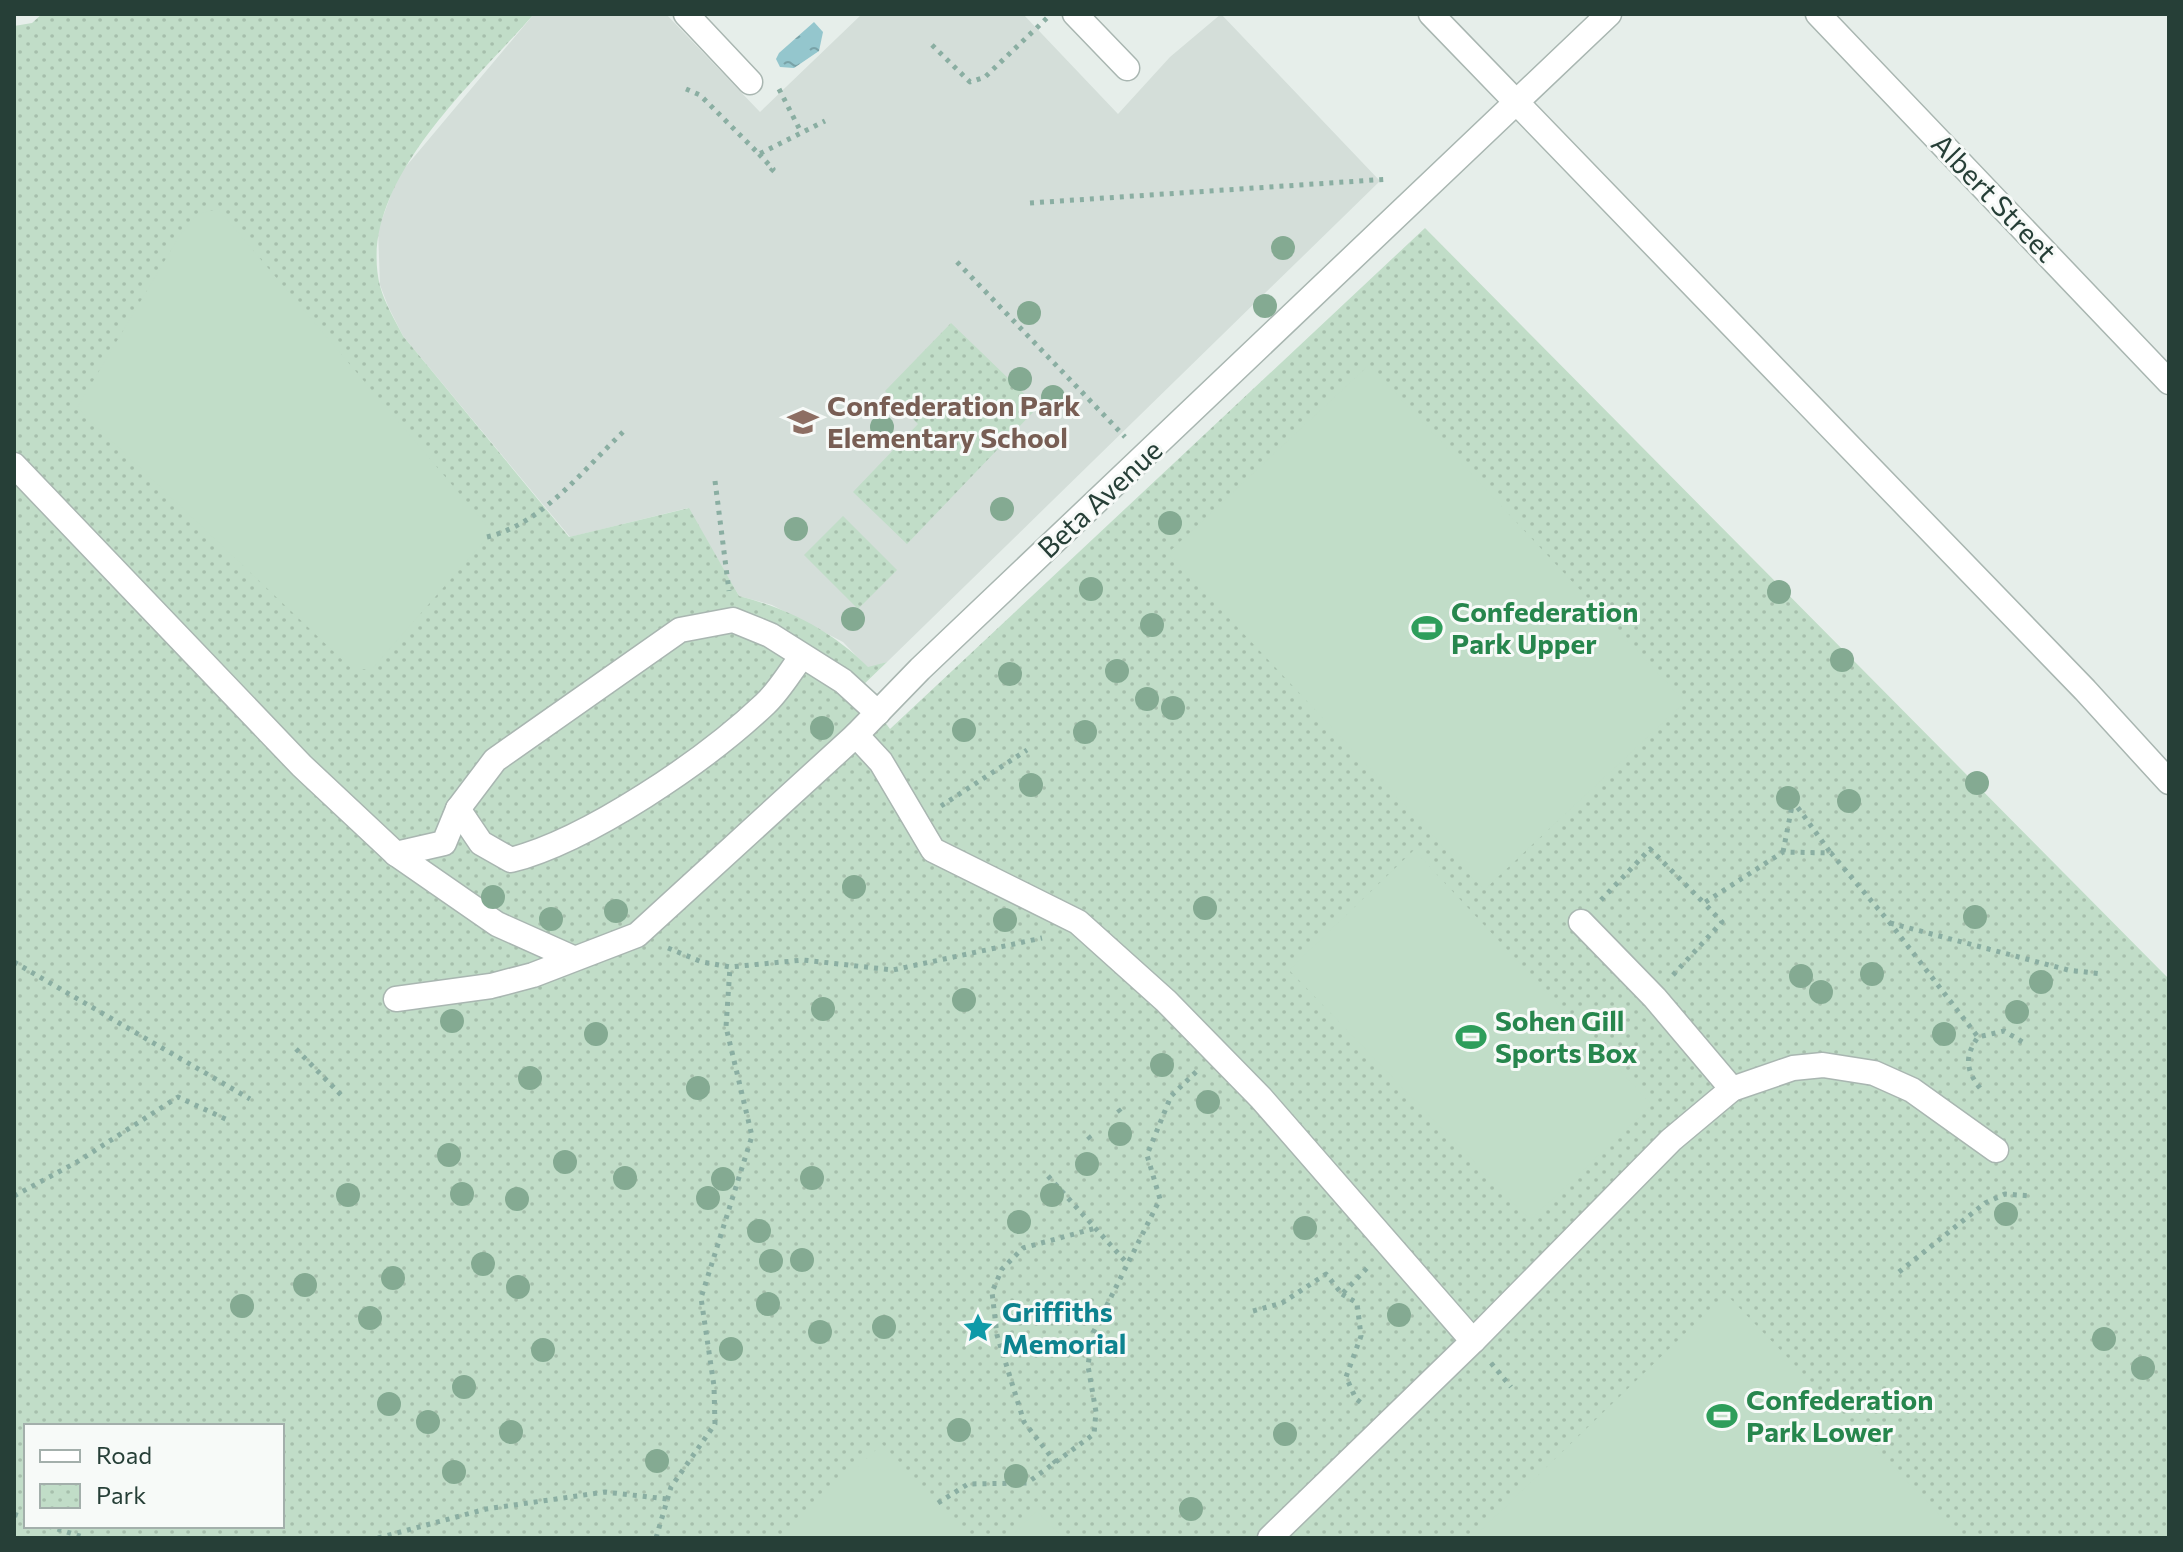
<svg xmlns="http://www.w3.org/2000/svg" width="2183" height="1552" viewBox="0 0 2183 1552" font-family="Commissioner,sans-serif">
<defs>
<pattern id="park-dots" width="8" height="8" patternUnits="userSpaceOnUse" patternTransform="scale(2)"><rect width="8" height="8" fill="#c1ddc8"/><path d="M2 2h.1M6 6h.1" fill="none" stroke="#a6bfac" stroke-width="1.8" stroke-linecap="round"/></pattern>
<pattern id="water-ripples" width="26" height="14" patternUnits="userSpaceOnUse" patternTransform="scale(2)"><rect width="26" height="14" fill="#94c6cd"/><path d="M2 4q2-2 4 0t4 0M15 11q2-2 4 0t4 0" fill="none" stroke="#79a2a7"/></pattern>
</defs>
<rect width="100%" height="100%" fill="#e6eeea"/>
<path fill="#d4ded9" d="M534 14H666L760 112 862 14H1023L1118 114 1170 57 1221 14 1380 181 887 662 868 668 843 642 772 605 739 596 688 508 570 537 403 336 388 306 380 285 378 230 398 176Z"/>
<g fill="url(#park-dots)" fill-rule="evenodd">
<path d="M42 14H534C473 84 355 185 380 286 385 304 395 320 403 336L569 537 689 508 739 596C789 609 831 630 868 667L887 662 860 688 890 729 1425 228 2169 979V1538H14V26L32 23ZM26 1426H282V1526H26Z"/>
<path d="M951 323 1038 407 907 544 853 492 918 424 885 391Z"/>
<path d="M843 516 897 570 858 609 804 555Z"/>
</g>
<g fill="#c1ddc8">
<path d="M218 209 492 532 372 669H352L77 408 180 235 198 214Z"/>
<path d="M1369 365 1685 702 1484 890 1168 553Z"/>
<path d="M1414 850 1652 1105 1530 1220 1289 970Z"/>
<path d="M1726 1294 1962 1538H1473Z"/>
<path d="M882 1444 971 1538H782Z"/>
<path d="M1037 1511 1063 1538H1009Z"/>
</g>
<path fill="url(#water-ripples)" d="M814 22 823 32 819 51 794 68 780 67 776 59 779 53Z"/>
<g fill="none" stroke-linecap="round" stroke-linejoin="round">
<g stroke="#a9b6b1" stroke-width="27">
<g id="minor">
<path d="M686 14 750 82"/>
<path d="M1075 14 1127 68"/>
<path d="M1431 14 2085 690 2169 782"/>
<path d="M1818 14 2169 382"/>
<path d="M14 465 302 766 396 854 497 924 573 958"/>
<path d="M856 735 881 762 933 850 1078 922 1166 1001 1261 1098 1473 1341"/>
<path d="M458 809 481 843 511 860C589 840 706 760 765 704 779 691 790 672 802 656"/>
<path d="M396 854 444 843 458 809 495 760 680 630 733 620 770 635 843 681 878 713"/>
<path d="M1581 922 1655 998 1732 1089"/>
<path d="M396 999 491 986 533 975 637 935 856 735 920 669 1609 14"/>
<path d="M1270 1538 1473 1341 1671 1140 1732 1089 1793 1068 1823 1065 1874 1073 1912 1090 1996 1150"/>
</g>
</g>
<g stroke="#8aaea2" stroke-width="5" stroke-dasharray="4 6" stroke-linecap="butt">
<path d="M932 45 970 82 985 77 1047 18"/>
<path d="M686 89 700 95 759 154 825 121"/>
<path d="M779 89 801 132"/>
<path d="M759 154 773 169 770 172"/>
<path d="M1030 203 1389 179"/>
<path d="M957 262 1125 437"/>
<path d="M715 481 729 591"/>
<path d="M487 537C542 524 583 470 623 432"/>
<path d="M941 806 1027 750"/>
<path d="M1783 852 1793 801 1830 852"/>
<path d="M1601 900 1650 849 1704 903"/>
<path d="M1890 923 2068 970 2102 974"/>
<path d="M668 948 702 962 730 967 803 960 893 970 1042 938"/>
<path d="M14 962 250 1099"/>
<path d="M1673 975 1722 922 1704 903 1783 852 1831 853 1890 923 1978 1037"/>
<path d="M296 1049 345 1099"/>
<path d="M1980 1088C1966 1070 1964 1057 1978 1037L2004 1031 2026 1044"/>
<path d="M1118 1109 1123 1115"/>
<path d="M1088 1136 1094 1143"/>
<path d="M1048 1176 1126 1262"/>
<path d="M14 1196 77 1162 178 1097 230 1121"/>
<path d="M1899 1272 1985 1203 2005 1194 2031 1196"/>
<path d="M1342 1294 1357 1303 1361 1336 1346 1377 1356 1399 1364 1405"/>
<path d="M1253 1311 1282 1303 1326 1274 1342 1294 1369 1266"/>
<path d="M1491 1363 1511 1387"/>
<path d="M1056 1463 1024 1422 997 1335 992 1292 1002 1269 1023 1248 1096 1228"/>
<path d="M938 1503 968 1484 1027 1483 1094 1434 1096 1412 1088 1366 1092 1335 1160 1199 1147 1155 1171 1096 1197 1071"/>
<path d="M14 1514 26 1518"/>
<path d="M48 1526 86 1538"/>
<path d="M378 1538 486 1509 605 1492 667 1499"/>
<path d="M656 1538 671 1487 715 1424 714 1386 701 1298 752 1136 726 1027 730 967"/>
</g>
<use href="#minor" stroke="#fff" stroke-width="24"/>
</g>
<g fill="#84aa92">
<circle cx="1283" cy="248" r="12"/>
<circle cx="1265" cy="306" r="12"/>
<circle cx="1029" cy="313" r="12"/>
<circle cx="1020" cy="379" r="12"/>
<circle cx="1053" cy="397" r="12"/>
<circle cx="882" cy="427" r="12"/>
<circle cx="1002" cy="509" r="12"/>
<circle cx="1170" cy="523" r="12"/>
<circle cx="796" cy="529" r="12"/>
<circle cx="1091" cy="589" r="12"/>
<circle cx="1779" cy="592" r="12"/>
<circle cx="853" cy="619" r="12"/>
<circle cx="1152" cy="625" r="12"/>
<circle cx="1842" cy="660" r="12"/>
<circle cx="1117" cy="671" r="12"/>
<circle cx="1010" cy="674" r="12"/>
<circle cx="1147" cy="699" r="12"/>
<circle cx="1173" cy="708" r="12"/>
<circle cx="822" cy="728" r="12"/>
<circle cx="964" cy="730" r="12"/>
<circle cx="1085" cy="732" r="12"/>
<circle cx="1977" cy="783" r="12"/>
<circle cx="1031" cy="785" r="12"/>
<circle cx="1788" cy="798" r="12"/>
<circle cx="1849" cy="801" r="12"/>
<circle cx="854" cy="887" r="12"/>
<circle cx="493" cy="897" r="12"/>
<circle cx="1205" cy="908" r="12"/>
<circle cx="616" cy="911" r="12"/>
<circle cx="1975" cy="917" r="12"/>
<circle cx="551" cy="919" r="12"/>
<circle cx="1005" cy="920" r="12"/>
<circle cx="1872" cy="974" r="12"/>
<circle cx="1801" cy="976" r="12"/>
<circle cx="2041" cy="982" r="12"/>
<circle cx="1821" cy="992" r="12"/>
<circle cx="964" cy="1000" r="12"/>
<circle cx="823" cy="1009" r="12"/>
<circle cx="2017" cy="1012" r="12"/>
<circle cx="452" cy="1021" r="12"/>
<circle cx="596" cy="1034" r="12"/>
<circle cx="1944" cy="1034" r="12"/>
<circle cx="1162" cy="1065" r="12"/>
<circle cx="530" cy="1078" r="12"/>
<circle cx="698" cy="1088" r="12"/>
<circle cx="1208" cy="1102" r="12"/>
<circle cx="1120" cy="1134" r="12"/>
<circle cx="449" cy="1155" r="12"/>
<circle cx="565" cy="1162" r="12"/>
<circle cx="1087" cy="1164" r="12"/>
<circle cx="625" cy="1178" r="12"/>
<circle cx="812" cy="1178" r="12"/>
<circle cx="723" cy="1179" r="12"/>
<circle cx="462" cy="1194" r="12"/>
<circle cx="348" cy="1195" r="12"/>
<circle cx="1052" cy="1195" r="12"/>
<circle cx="708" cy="1198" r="12"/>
<circle cx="517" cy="1199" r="12"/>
<circle cx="2006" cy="1214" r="12"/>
<circle cx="1019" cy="1222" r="12"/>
<circle cx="1305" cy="1228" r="12"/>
<circle cx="759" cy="1231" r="12"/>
<circle cx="802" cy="1260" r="12"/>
<circle cx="771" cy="1261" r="12"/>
<circle cx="483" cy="1264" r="12"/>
<circle cx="393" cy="1278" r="12"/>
<circle cx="305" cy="1285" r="12"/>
<circle cx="518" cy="1287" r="12"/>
<circle cx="768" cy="1304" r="12"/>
<circle cx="242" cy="1306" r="12"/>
<circle cx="1399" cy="1315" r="12"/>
<circle cx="370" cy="1318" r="12"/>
<circle cx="884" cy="1327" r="12"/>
<circle cx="820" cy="1332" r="12"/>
<circle cx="2104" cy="1339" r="12"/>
<circle cx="731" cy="1349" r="12"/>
<circle cx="543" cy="1350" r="12"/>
<circle cx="2143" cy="1368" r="12"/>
<circle cx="464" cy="1387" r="12"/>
<circle cx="389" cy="1404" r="12"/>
<circle cx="428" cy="1422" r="12"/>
<circle cx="959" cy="1430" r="12"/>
<circle cx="511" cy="1432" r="12"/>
<circle cx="1285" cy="1434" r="12"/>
<circle cx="657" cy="1461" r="12"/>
<circle cx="454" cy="1472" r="12"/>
<circle cx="1016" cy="1476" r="12"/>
<circle cx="1191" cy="1509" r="12"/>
</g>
<defs>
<g id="school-bare" transform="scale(2.4)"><path d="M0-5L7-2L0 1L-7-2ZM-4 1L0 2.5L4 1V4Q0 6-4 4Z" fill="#8d6e63" stroke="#f7faf8" stroke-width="2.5" paint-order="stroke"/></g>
<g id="stadium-bare" transform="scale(2.4)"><path d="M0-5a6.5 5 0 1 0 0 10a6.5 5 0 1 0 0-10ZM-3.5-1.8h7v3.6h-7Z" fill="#2e9e5b" stroke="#f7faf8" stroke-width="2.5" paint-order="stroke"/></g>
<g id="sight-bare" transform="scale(2.4)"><path d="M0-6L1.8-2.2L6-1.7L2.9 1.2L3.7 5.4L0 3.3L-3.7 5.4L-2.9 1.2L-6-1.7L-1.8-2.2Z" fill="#0f9aa8" stroke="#f7faf8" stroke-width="2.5" paint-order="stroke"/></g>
</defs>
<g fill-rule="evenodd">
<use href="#school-bare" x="803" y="422"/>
<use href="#stadium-bare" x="1427" y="628"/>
<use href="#stadium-bare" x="1471" y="1037"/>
<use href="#sight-bare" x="978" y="1328"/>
<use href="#stadium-bare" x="1722" y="1416"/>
</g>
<g text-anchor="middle" stroke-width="6" stroke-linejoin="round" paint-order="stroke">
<g font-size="28" fill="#263f37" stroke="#f7faf8">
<text transform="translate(1994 198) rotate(46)" y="10">Albert Street</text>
<text transform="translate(1100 499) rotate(-43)" y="10">Beta Avenue</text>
</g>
<g font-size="28" font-weight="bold" fill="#785e54" stroke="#f7faf8" text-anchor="start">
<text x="827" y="416">Confederation Park<tspan x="827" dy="32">Elementary School</tspan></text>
</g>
<g font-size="28" font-weight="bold" fill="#27864d" stroke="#f7faf8" text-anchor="start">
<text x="1451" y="622">Confederation<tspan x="1451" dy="32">Park Upper</tspan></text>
<text x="1495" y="1031">Sohen Gill<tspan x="1495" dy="32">Sports Box</tspan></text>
<text x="1746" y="1410">Confederation<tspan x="1746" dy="32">Park Lower</tspan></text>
</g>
<g font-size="28" font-weight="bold" fill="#0d838f" stroke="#f7faf8" text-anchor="start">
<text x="1002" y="1322">Griffiths<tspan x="1002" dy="32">Memorial</tspan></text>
</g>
</g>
<rect width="2183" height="1552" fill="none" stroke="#263f37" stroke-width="32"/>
<rect x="24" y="1424" width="260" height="104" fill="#f7faf8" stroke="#a3afab" stroke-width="2"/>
<rect x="40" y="1450" width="40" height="12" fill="#ffffff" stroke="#a3afab" stroke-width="2"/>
<text x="96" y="1464" font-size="24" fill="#263f37">Road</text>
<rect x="40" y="1484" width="40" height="24" fill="url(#park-dots)" stroke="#a3afab" stroke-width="2"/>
<text x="96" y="1504" font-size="24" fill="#263f37">Park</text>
</svg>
